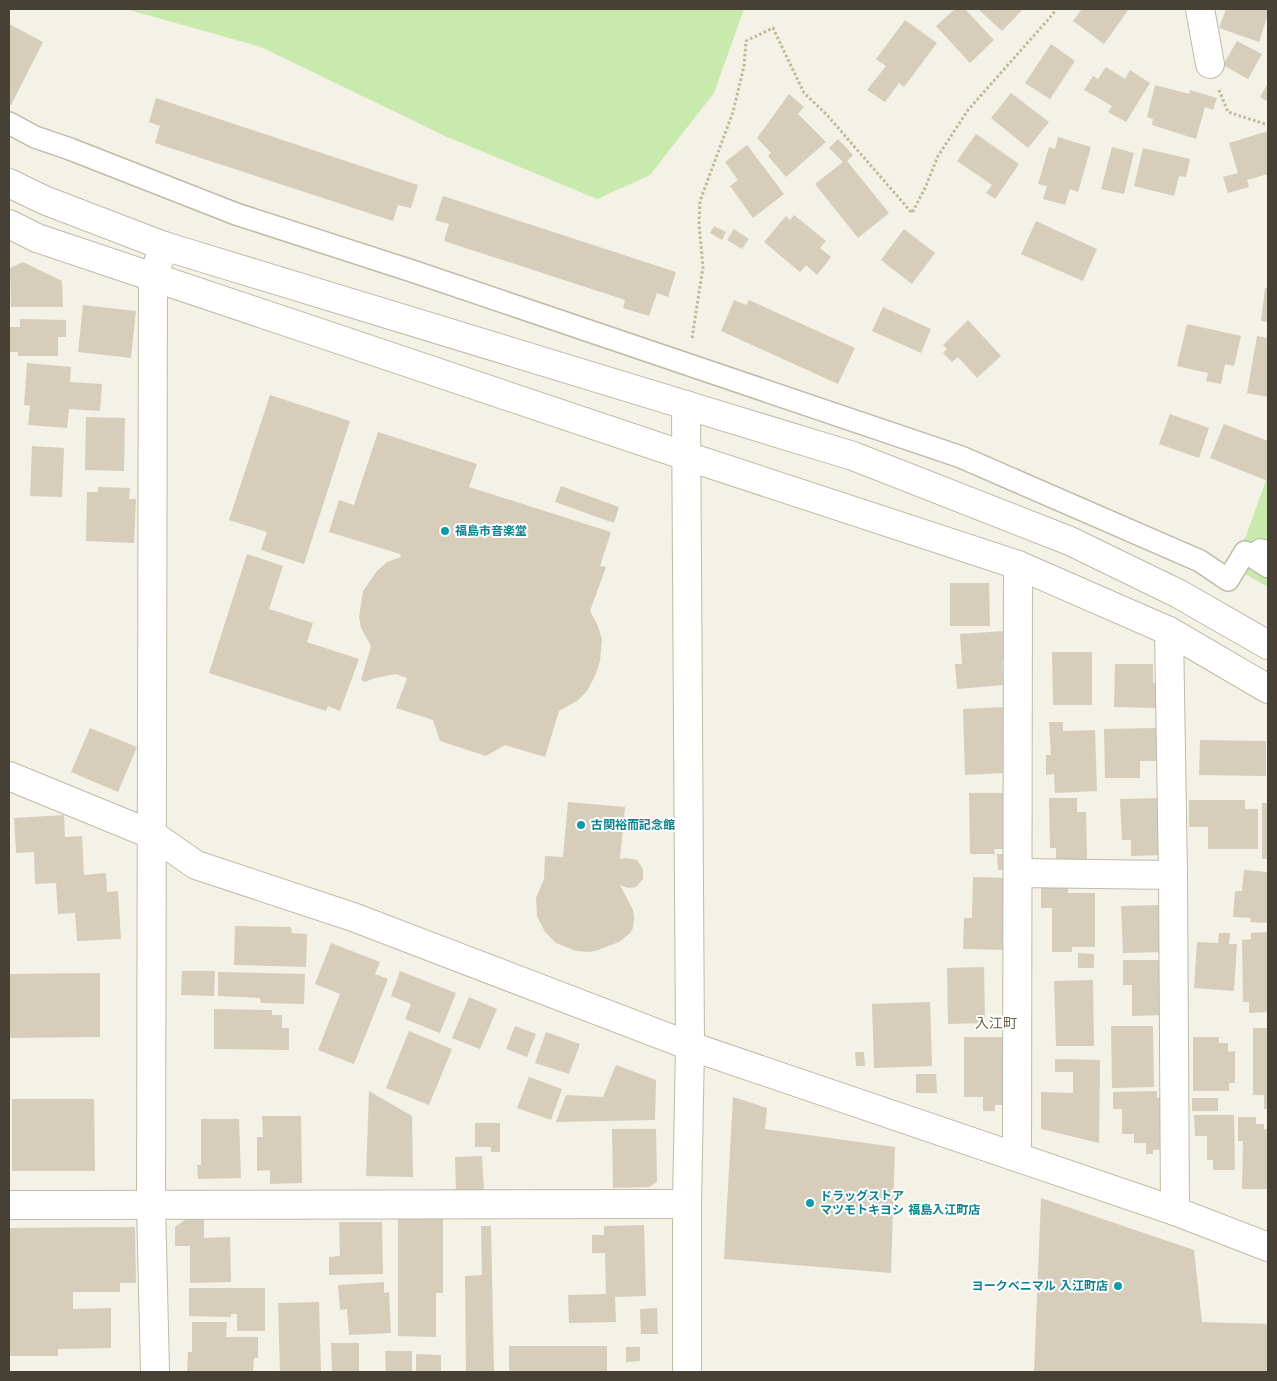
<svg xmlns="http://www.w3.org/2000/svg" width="1277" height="1381" viewBox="0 0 1277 1381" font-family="'DejaVu Sans','Noto Sans JP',sans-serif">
<rect width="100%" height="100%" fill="#f4f1e6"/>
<g fill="#c8eaac">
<path d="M126 9H744L714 93 650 175 597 199 445 136 261 47Z"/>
<path d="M1268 475V587L1227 564 1246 536Z"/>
</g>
<g fill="#d6cebb">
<path d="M955 9H965L994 40 970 63 936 26Z"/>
<path d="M978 9H1023L1002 31Z"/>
<path d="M1082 9H1129L1104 44 1073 21Z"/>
<path d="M1226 9H1268V14L1259 42 1219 28Z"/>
<path d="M905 20 937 43 904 87 899 83 885 102 867 90 886 66 876 59Z"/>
<path d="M9 24 43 42 11 105 9 104Z"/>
<path d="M1237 41 1262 54 1248 79 1223 65Z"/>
<path d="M1051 44 1075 61 1050 99 1025 83Z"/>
<path d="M1106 67 1125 79 1130 70 1150 83 1126 122 1108 112 1112 106 1084 90 1093 76 1098 79Z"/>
<path d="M1268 83V102L1260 97Z"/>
<path d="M1155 85 1189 94 1190 90 1217 98 1213 110 1205 107 1196 139 1152 125 1153 119 1147 117Z"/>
<path d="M1011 93 1049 122 1028 148 991 118Z"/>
<path d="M789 94 804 107 798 114 826 142 786 177 768 156 771 153 757 138Z"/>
<path d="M156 98 418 185 411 208 398 205 393 221 155 143 160 126 149 122Z"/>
<path d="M1268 131V174L1247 180 1249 187 1228 193 1223 177 1238 173 1229 143Z"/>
<path d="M976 134 1019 164 995 199 986 193 992 185 957 161Z"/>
<path d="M1058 137 1091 147 1078 192 1070 189 1065 205 1043 199 1047 186 1038 184 1049 147 1055 149Z"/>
<path d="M838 139 853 155 847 161 889 213 858 238 815 184 843 162 829 148Z"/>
<path d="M747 145 784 194 753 218 730 186 738 180 725 162Z"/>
<path d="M1112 147 1134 153 1124 194 1101 189Z"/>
<path d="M1143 148 1190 159 1186 177 1179 176 1174 196 1134 186Z"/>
<path d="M443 196 676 272 668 297 657 293 649 316 623 308 625 300 444 241 449 224 435 220Z"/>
<path d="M794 215 826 241 820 248 831 257 817 275 806 265 800 272 764 242 786 216 790 220Z"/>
<path d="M1036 221 1097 249 1083 281 1021 254Z"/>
<path d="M714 226 726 232 722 240 710 233Z"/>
<path d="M734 229 749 239 742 249 727 240Z"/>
<path d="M904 229 935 253 912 284 881 260Z"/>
<path d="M23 262 62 281 63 307H11L10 268Z"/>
<path d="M1265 288H1268V322L1261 321Z"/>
<path d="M734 300 746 305 749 300 855 348 838 384 721 331Z"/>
<path d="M83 305 136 311 131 358 78 352Z"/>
<path d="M883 307 931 329 921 353 872 331Z"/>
<path d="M20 319 66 320V337H58V356H18V352H9V327H20Z"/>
<path d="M968 320 1001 356 977 378 958 357 952 362 943 353 947 349 943 345Z"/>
<path d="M1187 324 1241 336 1234 366 1225 364 1221 384 1206 381 1208 373 1177 366Z"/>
<path d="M1257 336 1268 338V397L1247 393Z"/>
<path d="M27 363 71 367 70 382 102 384 100 411 69 409 67 428 28 425 30 406 24 405Z"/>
<path d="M270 395 350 421 304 564 261 550 267 532 229 520Z"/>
<path d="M1170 414 1209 428 1199 458 1159 444Z"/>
<path d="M86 417 125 418 124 471 85 470Z"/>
<path d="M1224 424 1268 441V481L1210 458Z"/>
<path d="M378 432 477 464 469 487 611 532 600 566 606 567 590 611 598 626 602 640 600 661 595 676 587 691 577 701 559 711 545 757 505 745 486 756 440 741 433 720 396 708 407 678 396 674 375 678 365 682 361 680 371 646 361 628 359 617 363 591 377 571 387 562 401 557 400 554 329 532 339 500 354 505Z"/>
<path d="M32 446 64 448 62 497 30 496Z"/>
<path d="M561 486 619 507 614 523 555 502Z"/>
<path d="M98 487 130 488 129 499H136L134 543 86 541 87 492H98Z"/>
<path d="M247 554 283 566 269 609 313 623 307 642 359 659 340 711 328 706 326 711 209 673Z"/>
<path d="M950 583H989L990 626H950Z"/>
<path d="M1004 631 1007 661H1002L1004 685 957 689 955 664H962L960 634Z"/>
<path d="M1052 652H1092V705H1053Z"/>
<path d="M1115 664H1153V683H1156V708L1114 707Z"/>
<path d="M1006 707 1008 746 1003 747 1004 773 965 775 963 709Z"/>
<path d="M1049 722H1063V731L1095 730 1097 791 1055 793 1054 774 1046 775V755H1051Z"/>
<path d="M90 728 137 747 118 792 71 772Z"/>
<path d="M1158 728 1159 761H1140V778H1105L1104 729Z"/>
<path d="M1200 740 1266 741V776L1199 775Z"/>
<path d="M969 793H1007V849H994L995 854H970Z"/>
<path d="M1049 798H1077V812H1086L1087 859H1056V848H1050Z"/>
<path d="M1159 798 1161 855 1131 856V840H1122L1120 799Z"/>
<path d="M1189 800H1245V809H1258V849H1208V827H1189Z"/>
<path d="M568 802 625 807 620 859 626 858 637 860 643 869V879L636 887 628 888 620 885 633 910 634 917 633 928 630 933 619 942 598 950 590 952 576 951 556 943 545 932 537 916 536 898 544 879 545 856 563 857Z"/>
<rect x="1262" y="803" width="6" height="56"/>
<path d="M64 815 65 837 82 836 84 875 106 873 107 892 118 891 121 939 77 941 75 913 58 914 56 883 35 884 34 852 16 853 14 818Z"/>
<path d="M997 854H1007L1008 870H998Z"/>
<path d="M1244 870 1268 872V923L1250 922 1251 918 1233 917 1235 891H1242Z"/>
<path d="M973 877 1008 878 1007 950 963 949 964 918H972Z"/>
<path d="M1041 885H1068V893H1095V947H1072V952H1052V908H1041Z"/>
<path d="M1162 905 1163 952 1123 953 1121 906Z"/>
<path d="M235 926 291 927 292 933 307 934 306 967 234 965Z"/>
<path d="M1268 932V1012L1249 1013V1002H1243L1242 940 1251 939V933Z"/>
<path d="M1219 933H1230L1229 944H1237L1234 991 1194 988 1197 942 1218 943Z"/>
<path d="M331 943 380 962 375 974 388 979 354 1064 318 1050 340 994 315 984Z"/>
<path d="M1078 953 1094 954V968H1078Z"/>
<path d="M1123 960H1163V1015L1132 1016V985H1123Z"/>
<path d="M984 967 985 1023 948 1024 947 968Z"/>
<path d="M182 971H215L214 996 181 995Z"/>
<path d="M400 971 456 993 440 1033 405 1019 411 1004 391 996Z"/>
<path d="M218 972 305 974 304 1004 261 1003 260 998 218 996Z"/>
<path d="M100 973V1037L9 1038V974Z"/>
<path d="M1093 980 1094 1046H1056L1054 981Z"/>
<path d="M469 997 497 1009 480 1049 452 1038Z"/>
<path d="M930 1002 932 1066 874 1068 872 1004Z"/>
<path d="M214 1009 272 1010V1015H282V1028H289V1050L214 1049Z"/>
<path d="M515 1026 536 1034 527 1057 506 1049Z"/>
<path d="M1111 1026H1153L1154 1087 1112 1088Z"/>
<path d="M1253 1028H1268V1109H1264V1095H1253Z"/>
<path d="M409 1031 452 1049 429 1105 386 1088Z"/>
<path d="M546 1032 580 1044 569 1074 535 1063Z"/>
<path d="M964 1037H1009V1105H995V1111H983V1097H964Z"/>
<path d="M1193 1037H1219V1043H1228V1052L1235 1051V1083H1229V1091H1193Z"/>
<path d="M855 1052H864L865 1066H856Z"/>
<path d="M1055 1059 1100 1060 1099 1143 1041 1129V1092L1073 1093V1072H1055Z"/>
<path d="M616 1065 656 1080 655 1120 556 1122 566 1095 603 1097Z"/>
<path d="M916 1074H936L937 1093H916Z"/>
<path d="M529 1077 562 1089 551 1120 517 1108Z"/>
<path d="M369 1091 412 1116 413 1177 366 1176Z"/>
<path d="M1157 1091V1098H1164L1165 1149 1153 1150V1154H1146V1143H1134V1134H1122V1109H1113V1092Z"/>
<path d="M733 1097 767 1108 765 1129 895 1147 891 1273 724 1259Z"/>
<rect x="1192" y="1098" width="26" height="13"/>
<path d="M12 1099H94L95 1171H12Z"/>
<path d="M1194 1115H1234L1235 1170H1213V1160H1207V1136H1195Z"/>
<path d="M262 1116H301L302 1183 270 1184V1170L257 1171V1137H263Z"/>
<path d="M1238 1117H1256V1124H1264V1129H1268V1189H1242L1243 1141H1238Z"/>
<path d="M201 1119H239L241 1178 198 1179 197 1165H201Z"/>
<path d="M475 1123H500V1152H491V1147H475Z"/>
<path d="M612 1129H656L657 1182 649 1187 613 1188Z"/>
<path d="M482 1156 484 1191 456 1192 455 1157Z"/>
<path d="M1041 1198 1194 1250 1202 1322 1268 1324V1372H1034Z"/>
<path d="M188 1218H204V1238L230 1237 231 1282 190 1283V1246H175V1227Z"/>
<path d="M398 1219H443V1293H436V1337L398 1336Z"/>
<path d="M339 1222H382L383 1274 329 1275V1257L340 1256Z"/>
<path d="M644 1225 646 1296 615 1297 616 1322 569 1323 568 1295 606 1294 605 1253H592V1235H604V1226Z"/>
<path d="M481 1226H491L494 1372H466L465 1276 482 1275Z"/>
<path d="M135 1227 136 1283H120V1292H73V1309L111 1308V1348L58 1349V1356H9V1228Z"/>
<path d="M384 1282V1293L389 1292 391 1333 349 1335 347 1309 340 1310 338 1285Z"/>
<path d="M189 1288H265V1331H237V1314H231V1317L189 1316Z"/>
<path d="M319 1302 321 1372H280L278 1303Z"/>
<path d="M657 1308 658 1334H641L640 1309Z"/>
<path d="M192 1322H227L226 1337H258V1358H254L253 1372H187L188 1352H192Z"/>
<path d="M331 1343H359V1372H332Z"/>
<rect x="509" y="1346" width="98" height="26"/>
<path d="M626 1347H640V1361L626 1362Z"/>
<path d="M385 1351H412V1372H386Z"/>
<path d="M416 1354 441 1355V1372H416Z"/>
</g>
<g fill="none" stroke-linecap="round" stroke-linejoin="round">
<g stroke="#c0baa8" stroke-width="16">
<path id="service" d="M1244 559 1247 554 1260 546 1268 548"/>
</g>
<g stroke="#c0baa8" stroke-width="24">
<path id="pedestrian" d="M9 123 35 137 70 149 236 214 412 271 961 457 1200 561 1228 580 1245 552 1268 567"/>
</g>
<g stroke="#c0baa8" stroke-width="30">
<g id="minor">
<path d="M1200 9 1210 64"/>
<path d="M1169 631 1173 875 1175 1211"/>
<path d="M9 776 153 835 196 865 353 917 690 1046 1175 1211 1268 1247"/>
<path d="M1018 873 1173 875"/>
<path d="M1017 1157 1018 565"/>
<path d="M9 1205 687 1204"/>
<path d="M155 1372 151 1204 153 277 164 246"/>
</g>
</g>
<g stroke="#c0baa8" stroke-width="30">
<g id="tertiary">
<path d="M9 183 44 200 164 246 853 456 1070 541 1179 594 1268 645"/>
<path d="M9 224 37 238 686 456 1018 565 1169 631 1268 689"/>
<path d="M686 405 690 1046 687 1204V1372"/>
</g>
</g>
<g stroke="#c2b798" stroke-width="3" stroke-dasharray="2.5 2.5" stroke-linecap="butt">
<path d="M1219 90 1228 112 1268 125"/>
<path d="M692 338 703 267 699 224 700 201 733 112 744 66 746 41 773 28 804 93 827 115 912 213 926 186 938 156 968 110 1053 14 1056 9"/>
</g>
<use href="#service" stroke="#fff" stroke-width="14"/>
<use href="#pedestrian" stroke="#fff" stroke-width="21"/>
<use href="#minor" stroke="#fff" stroke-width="28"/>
<use href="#tertiary" stroke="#fff" stroke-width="28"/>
</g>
<g fill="#0f9aa8" stroke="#fff" stroke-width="2">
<circle cx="445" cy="531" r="5"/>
<circle cx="581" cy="825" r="5"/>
<circle cx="810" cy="1203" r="5"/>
<circle cx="1118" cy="1286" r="5"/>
</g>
<g text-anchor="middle" stroke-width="4" stroke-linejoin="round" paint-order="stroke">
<g font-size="12" font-weight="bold" fill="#0d838f" stroke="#fff" text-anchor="start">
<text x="455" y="535">福島市音楽堂</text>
<text x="591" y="829">古関裕而記念館</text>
<text x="820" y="1200">ドラッグストア<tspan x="820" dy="14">マツモトキヨシ 福島入江町店</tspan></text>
<text x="1108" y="1290" text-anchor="end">ヨークベニマル 入江町店</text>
</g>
<g font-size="14" fill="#6a614b" stroke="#fff">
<text x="996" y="1028">入江町</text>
</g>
</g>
<rect width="1277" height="1381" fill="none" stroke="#474135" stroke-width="20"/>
</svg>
